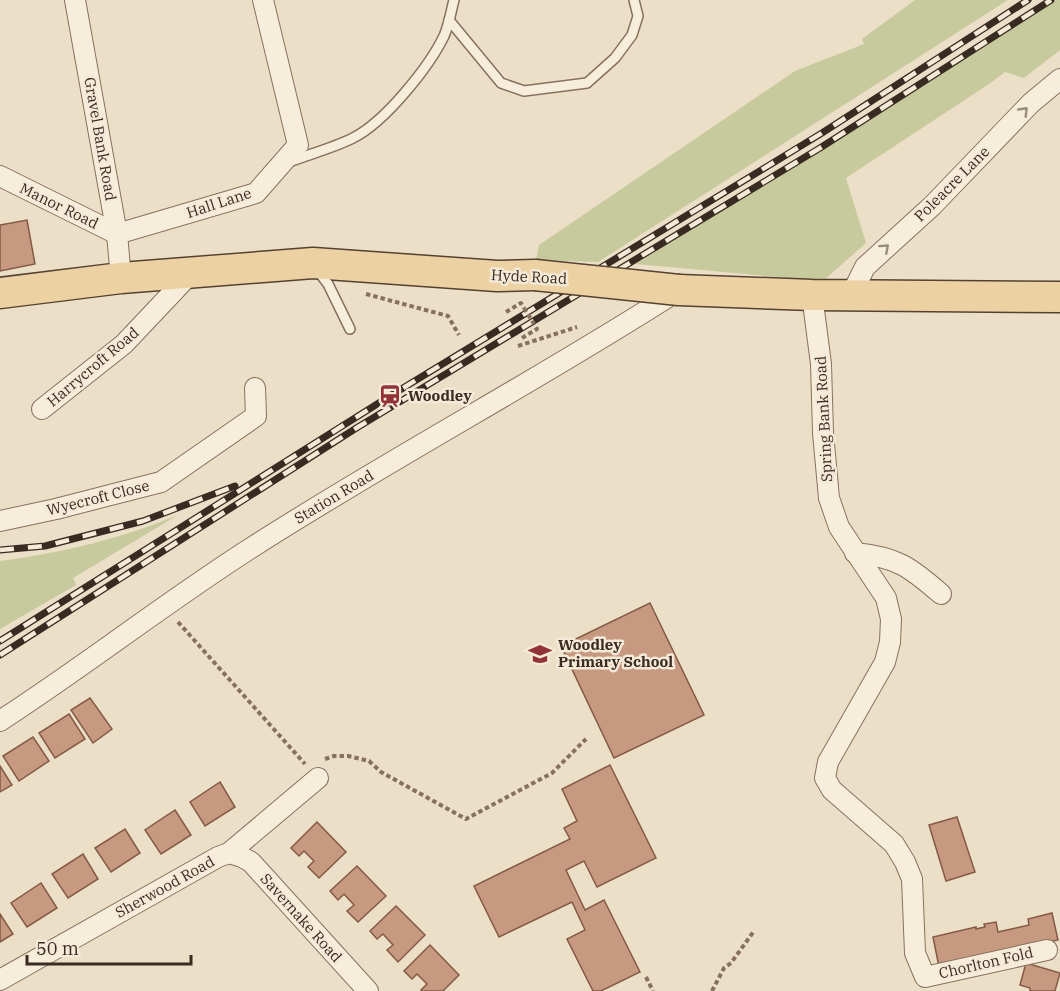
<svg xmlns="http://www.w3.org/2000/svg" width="1060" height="991" viewBox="0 0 1060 991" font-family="'IBM Plex Serif',serif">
<rect width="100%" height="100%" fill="#ecdfc8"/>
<g fill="#c7ca9c">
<path d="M915 0H1008L598 262 536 260 539 245 795 71 864 44 862 39Z"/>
<path d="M1057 0H1060V50L1024 78 1005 72 989 84 846 178 866 243 823 281 636 264Z"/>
<path d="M178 515 73 578 76 585 0 629V561C62 553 120 539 178 515Z"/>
</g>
<g fill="#c79980" stroke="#845a45" stroke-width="1.5">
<path d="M27 220 35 264 0 271V225Z"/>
<path d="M650 603 704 715 614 758 561 646Z"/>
<path d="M90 698 112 729 93 743 71 710Z"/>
<path d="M69 714 85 739 55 758 39 733Z"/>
<path d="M33 737 49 761 19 781 3 756Z"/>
<path d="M610 765 656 858 597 887 584 861 566 870 585 910 604 900 640 972 601 991H593L567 939 585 930 572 902 499 937 474 886 570 839 564 828 577 821 562 789Z"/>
<path d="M0 766 12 785 0 792Z"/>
<path d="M220 782 235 807 205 826 190 802Z"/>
<path d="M175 810 191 835 161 854 145 830Z"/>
<path d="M957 817 975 872 946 881 929 825Z"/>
<path d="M317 822 346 852 319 878 308 867 314 861 304 851 299 856 291 848Z"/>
<path d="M125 829 140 853 111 872 95 848Z"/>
<path d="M83 854 98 879 68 898 52 874Z"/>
<path d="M357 866 386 896 358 922 347 911 354 905 344 894 338 900 330 891Z"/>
<path d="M41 883 57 908 27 927 11 903Z"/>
<path d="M396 906 425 935 398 962 387 950 393 945 383 934 377 939 370 931Z"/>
<path d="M1052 913 1058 940 939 967 933 937 976 927V929L985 927 984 924 996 922 998 932 1029 925 1028 919Z"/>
<path d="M0 914 13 934 0 942Z"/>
<path d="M430 945 459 975 443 991H422L421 990 427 984 417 974 412 979 404 971Z"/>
<path d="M1026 963 1060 973 1055 991H1030V988L1020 985Z"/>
</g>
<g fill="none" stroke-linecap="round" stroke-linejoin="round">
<g stroke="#87715e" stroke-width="12">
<g id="service">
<path d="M449 20 501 83 524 91 587 83 615 58 632 35 638 16 634 0"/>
<path d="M289 162C310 154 333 148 353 138 385 122 429 67 444 36 449 25 451 11 454 0"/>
<path d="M318 271 328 284 350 329"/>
</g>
</g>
<g stroke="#87715e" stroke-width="22">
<g id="minor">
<path d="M75 0 117 234 121 278"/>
<path d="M0 176 117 234 256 193 298 145 263 0"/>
<path d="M812 295 821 364 823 433 829 498 839 527 886 598 891 619 890 642 885 662 828 762 825 778 832 790 894 844 905 862 912 879 915 953 925 977 1047 950"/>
<path d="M851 295 865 267 932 206 1031 103 1060 79"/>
<path d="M42 409 124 344 192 272"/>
<path d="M0 521 56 509 161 482 256 416 255 388"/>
<path d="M855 553C897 557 910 567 941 594"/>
<path d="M0 721C85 666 165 603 251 548 391 458 539 380 679 290"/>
<path d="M229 853 242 857 251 862 368 991"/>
<path d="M0 980 218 857 229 853 318 778"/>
</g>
</g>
<g stroke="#554032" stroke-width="33">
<g id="primary">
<path d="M679 290 812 295 1060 297"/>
<path d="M0 293 121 278 313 263 497 276 535 275"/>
</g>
</g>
<g stroke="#87715e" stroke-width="4" stroke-dasharray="4.5 3" stroke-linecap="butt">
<path d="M366 294 448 316 459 335"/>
<path d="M506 312 521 303 524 308"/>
<path d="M522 338 537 329 534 324"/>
<path d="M518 346 577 327"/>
<path d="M178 622 305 764"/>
<path d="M325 759 334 756H348L369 761 381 772 466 819 552 773 586 739"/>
<path d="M646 977 653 991"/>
<path d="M712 991 724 968 731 963 754 931"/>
</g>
<use href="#service" stroke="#f7eddb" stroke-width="9"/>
<use href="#minor" stroke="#f7eddb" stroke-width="20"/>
<use href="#primary" stroke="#ecd1a3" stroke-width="30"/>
<g stroke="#382b21" stroke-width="7">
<g id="rail">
<path d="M0 550 45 546 143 521 235 486"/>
<path d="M0 641 390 396 822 133 1028 0"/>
<path d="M0 655 358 427 820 148 1051 0"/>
</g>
</g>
<use href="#rail" stroke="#f4ead7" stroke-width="4.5" stroke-dasharray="14" stroke-linecap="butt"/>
<g stroke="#554032" stroke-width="33" stroke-linecap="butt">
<path id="primary-bridge" d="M535 275 679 290"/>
</g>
<path stroke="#87715e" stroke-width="4" stroke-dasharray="4.5 3" stroke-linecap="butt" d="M524 308 534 324"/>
<use href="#primary-bridge" stroke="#ecd1a3" stroke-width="30"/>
</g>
<defs><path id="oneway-chevron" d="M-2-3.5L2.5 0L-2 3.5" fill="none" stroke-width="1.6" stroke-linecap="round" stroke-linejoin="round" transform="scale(1.5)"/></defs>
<g stroke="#988c7e">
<use href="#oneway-chevron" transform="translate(1024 111) rotate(-46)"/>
<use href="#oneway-chevron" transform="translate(885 248) rotate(-42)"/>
</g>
<defs>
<g id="station-bare" transform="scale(1.8)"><path d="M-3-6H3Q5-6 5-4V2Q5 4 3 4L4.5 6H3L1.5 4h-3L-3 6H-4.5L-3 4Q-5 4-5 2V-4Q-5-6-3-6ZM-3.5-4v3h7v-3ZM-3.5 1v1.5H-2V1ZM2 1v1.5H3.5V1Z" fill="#923239" stroke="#f4ead7" stroke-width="2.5" paint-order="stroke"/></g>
<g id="school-bare" transform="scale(1.8)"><path d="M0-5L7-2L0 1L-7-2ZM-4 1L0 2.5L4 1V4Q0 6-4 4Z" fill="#923239" stroke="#f4ead7" stroke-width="2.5" paint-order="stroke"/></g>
</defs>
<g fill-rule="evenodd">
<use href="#station-bare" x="390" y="396"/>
<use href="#school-bare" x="540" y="654"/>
</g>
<g text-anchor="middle" stroke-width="5" stroke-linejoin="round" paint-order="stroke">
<g font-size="15" fill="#382b21" stroke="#f4ead7">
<text transform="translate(100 139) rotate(80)" y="5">Gravel Bank Road</text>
<text transform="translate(952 184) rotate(-45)" y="5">Poleacre Lane</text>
<text transform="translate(219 203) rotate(-18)" y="5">Hall Lane</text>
<text transform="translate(59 206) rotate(26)" y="5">Manor Road</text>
<text transform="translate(529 277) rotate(3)" y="5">Hyde Road</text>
<text transform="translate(93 367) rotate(-40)" y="5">Harrycroft Road</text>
<text transform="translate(824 419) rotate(-93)" y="5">Spring Bank Road</text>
<text transform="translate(334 497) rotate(-31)" y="5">Station Road</text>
<text transform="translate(98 498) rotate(-14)" y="5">Wyecroft Close</text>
<text transform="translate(165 887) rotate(-29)" y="5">Sherwood Road</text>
<text transform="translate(301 918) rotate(48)" y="5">Savernake Road</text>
<text transform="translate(986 963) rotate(-13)" y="5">Chorlton Fold</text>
</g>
<g font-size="15" font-weight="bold" fill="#382b21" stroke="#f4ead7" text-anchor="start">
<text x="408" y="401">Woodley</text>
<text x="558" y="650">Woodley<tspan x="558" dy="17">Primary School</tspan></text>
</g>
</g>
<path d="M27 955v9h164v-9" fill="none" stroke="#382b21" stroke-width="3"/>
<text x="36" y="955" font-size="18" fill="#382b21" stroke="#f4ead7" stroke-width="4.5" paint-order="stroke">50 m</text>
</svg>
